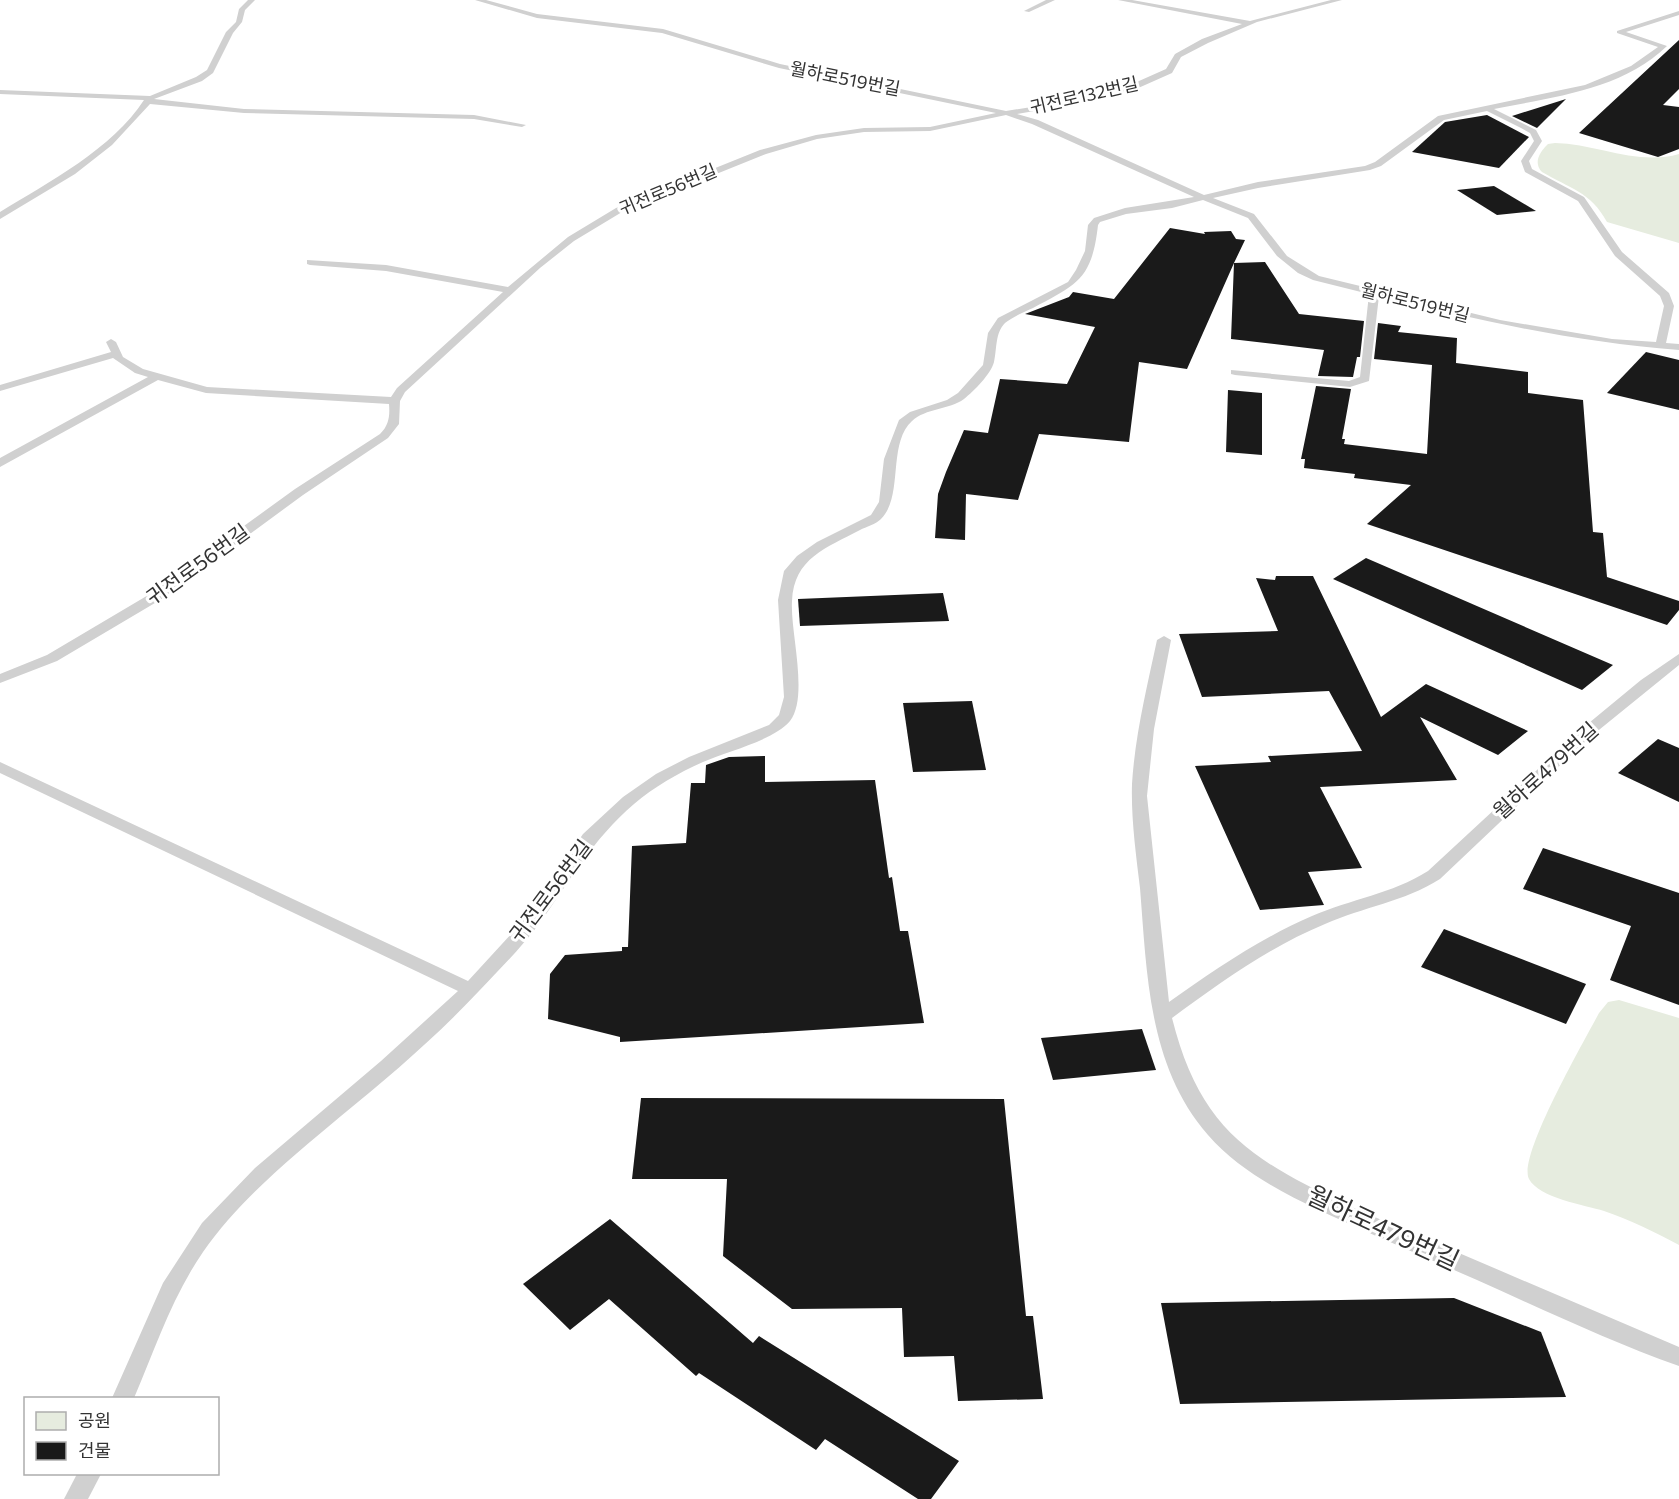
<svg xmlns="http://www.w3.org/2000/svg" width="1679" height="1499" viewBox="0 0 1679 1499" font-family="Commissioner,'Noto Sans KR',sans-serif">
<rect width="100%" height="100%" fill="#fff"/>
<g fill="#e6ecdf">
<path d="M1555 143C1597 144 1638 166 1679 154V243L1607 222C1591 192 1569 188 1542 172 1533 162 1540 152 1548 144Z"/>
<path d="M1619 1000 1679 1018V1245C1655 1232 1630 1220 1604 1211 1585 1205 1539 1198 1529 1179 1517 1157 1586 1038 1599 1013L1608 1002Z"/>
</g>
<g fill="#1a1a1a">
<path d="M1679 40V89L1663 105 1679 107V149L1658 157 1579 133Z"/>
<path d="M1566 99 1537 128 1512 116Z"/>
<path d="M1487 115 1529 137 1499 168 1412 152 1445 122Z"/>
<path d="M1494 186 1536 211 1497 215 1457 190Z"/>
<path d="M1170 228 1205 234 1204 232 1231 231 1236 239 1245 240 1234 263 1265 262 1299 314 1364 321 1360 357H1357L1353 377 1318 376 1324 350 1231 339 1234 263 1187 369 1139 362 1129 442 1039 434 1018 500 966 494 965 540 935 538 938 494 946 472 964 430 988 433 1000 379 1067 384 1095 327 1025 314 1069 297 1073 292 1114 299Z"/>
<path d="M1378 323 1401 326 1398 332 1457 338 1456 363 1528 372V393L1583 400 1593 532 1603 533 1607 577 1679 601V610L1667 625 1367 524 1411 485 1354 478 1355 474 1304 468 1305 459H1301L1316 386 1351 389 1342 439H1345L1344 444 1427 454 1432 365 1374 359Z"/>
<path d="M1646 352 1679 360V410L1607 393Z"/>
<path d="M1228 390 1262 393V455L1226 452Z"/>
<path d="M1366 558 1613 665 1582 690 1333 579Z"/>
<path d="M1276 576H1313L1381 717 1426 684 1528 731 1498 755 1420 717 1457 780 1320 787 1362 868 1308 872 1324 905 1260 910 1195 766 1271 762 1268 756 1362 751 1329 691 1202 697 1179 634 1278 631 1256 578 1275 580Z"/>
<path d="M943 593 949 621 800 626 798 599Z"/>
<path d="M972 701 986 770 913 772 903 703Z"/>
<path d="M1658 739 1679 748V802L1618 773Z"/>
<path d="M765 756V782L875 780 889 878 892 877 900 931H908L924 1023 620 1042V1037L548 1019 550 974 565 955 622 951V947H628L632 846 686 843 691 783H705L706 765 729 757Z"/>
<path d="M1543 848 1679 893V1005L1610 980 1631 926 1523 889Z"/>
<path d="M1444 929 1586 984 1566 1024 1421 967Z"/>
<path d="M1142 1029 1156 1070 1053 1080 1041 1038Z"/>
<path d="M641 1098 1004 1099 1026 1316H1033L1043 1399 958 1401 954 1356 904 1357 902 1308 792 1309 723 1256 727 1179H632Z"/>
<path d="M610 1219 753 1343 759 1336 959 1461 931 1499H918L825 1439 816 1450 699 1373 696 1376 609 1299 570 1330 523 1284Z"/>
<path d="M1454 1298 1541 1332 1566 1397 1180 1404 1161 1303Z"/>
</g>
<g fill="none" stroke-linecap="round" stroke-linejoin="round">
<g fill="#d0d0d0" fill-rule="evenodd">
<path d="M248 0H255L245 10 242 22 233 33 213 73 202 81 154 99 244 109 474 115 526 125 522 127 474 119 244 113 150 104 112 145 75 174 0 219V212C49 182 112 149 144 100L0 94V90L150 96 196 77 207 70 226 32 236 22 239 9Z"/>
<path d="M475 0H486L537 14 663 29 780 64 1006 111 1075 100 1130 85 1166 69 1175 54 1202 39 1242 24 1118 0H1132L1250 21 1331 0H1342L1257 22 1208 43 1181 57 1172 73 1136 89 1075 104 1017 114 1038 120 1204 195 1258 182 1365 166 1375 162 1438 116 1585 85 1631 66 1658 47 1617 33V31L1679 11V15L1626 32 1667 46C1622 90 1553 97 1494 109L1536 130 1542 141 1529 161 1532 169 1584 197 1622 252 1669 293 1674 306 1666 343 1679 344V350C1575 342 1481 321 1379 296L1369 381 1350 387 1235 375 1231 374V370L1349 381 1360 377 1369 294 1313 280 1298 273 1277 256 1248 218 1203 200 1172 208 1126 214 1100 222 1098 225C1092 279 1078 284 1033 308 1024 312 1012 317 1005 323 995 333 997 349 994 362 991 374 974 391 964 399 949 410 926 408 912 421 887 444 904 496 881 519 876 524 866 527 860 530 826 548 794 558 792 601 790 632 809 696 790 721 773 741 727 751 703 762 678 773 654 787 634 804 592 840 570 881 539 924 521 948 499 970 479 991 437 1036 389 1077 341 1116 292 1157 240 1199 203 1252 172 1297 155 1349 134 1398H112L163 1283 202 1223 255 1168 381 1061 458 991 0 773V762L468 981 524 920 583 834 623 797 656 774 689 757 769 725 779 715 784 697 778 600 784 571 797 556 817 542 871 515 879 502 884 459 899 420 910 412 947 400 958 393 983 365 988 333 998 318 1068 282 1076 270 1085 251 1088 225 1094 218 1125 208 1194 197 1032 124 1006 115 930 131 864 132 817 139 766 154 622 212 574 241 540 268 405 392 400 401 399 424 388 438 303 495 160 600 57 661 0 683V674L47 655 150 594 295 489 380 434C389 425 390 416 389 404L206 393 158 380 0 467V458L148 377 135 373 113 358 0 391V385L111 352 106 342 111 339 116 342 123 357 143 369 207 387 391 397 397 388 503 292 386 271 310 265 307 264V260L386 265 508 287 568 237 616 208 760 150 816 135 864 128 930 127 996 113 779 68 662 33 537 18ZM1487 111 1521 128 1530 133 1534 141 1521 161 1525 172 1578 201 1615 256 1660 296 1664 306 1656 342 1612 339 1500 320 1319 276 1287 256 1254 214 1213 198 1258 188 1370 170 1381 166 1444 120Z"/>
<path d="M1046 0H1055L1029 12 1024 11Z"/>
<path d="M1164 636 1171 640 1154 729 1147 796 1169 1002C1214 970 1261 938 1312 916 1351 899 1392 894 1428 871L1578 732 1641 680 1679 654V665L1589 738 1440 879C1404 902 1363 907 1325 924 1269 947 1220 983 1172 1018 1200 1129 1250 1159 1349 1206L1679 1347V1366C1611 1342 1544 1310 1477 1280 1440 1264 1404 1248 1367 1232 1312 1207 1248 1181 1208 1135 1148 1066 1147 974 1140 888 1136 854 1131 819 1132 784 1135 735 1147 687 1157 640Z"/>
<path d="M77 1474H101L88 1499H64Z"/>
</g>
</g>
<g text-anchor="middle" stroke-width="6" stroke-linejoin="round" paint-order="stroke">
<g font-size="18" fill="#333" stroke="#fff">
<text transform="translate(845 79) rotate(11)" y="6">월하로519번길</text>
<text transform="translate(1084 96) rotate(-13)" y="6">귀전로132번길</text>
<text transform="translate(668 190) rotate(-23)" y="6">귀전로56번길</text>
<text transform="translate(1415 303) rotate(14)" y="6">월하로519번길</text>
</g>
<g font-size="21" fill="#333" stroke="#fff">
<text transform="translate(198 565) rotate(-36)" y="7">귀전로56번길</text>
<text transform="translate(1546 771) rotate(-42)" y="7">월하로479번길</text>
<text transform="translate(551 891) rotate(-53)" y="7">귀전로56번길</text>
</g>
<g font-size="26" fill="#333" stroke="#fff">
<text transform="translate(1383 1228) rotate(25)" y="9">월하로479번길</text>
</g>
</g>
<rect x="24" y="1397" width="195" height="78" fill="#ffffff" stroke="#adadad" stroke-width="1.5"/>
<rect x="36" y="1412" width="30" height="18" fill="#e6ecdf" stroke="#adadad" stroke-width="1.5"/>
<text x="78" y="1427" font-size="18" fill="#333333">공원</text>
<rect x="36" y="1442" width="30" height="18" fill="#1a1a1a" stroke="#adadad" stroke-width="1.5"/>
<text x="78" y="1457" font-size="18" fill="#333333">건물</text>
</svg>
